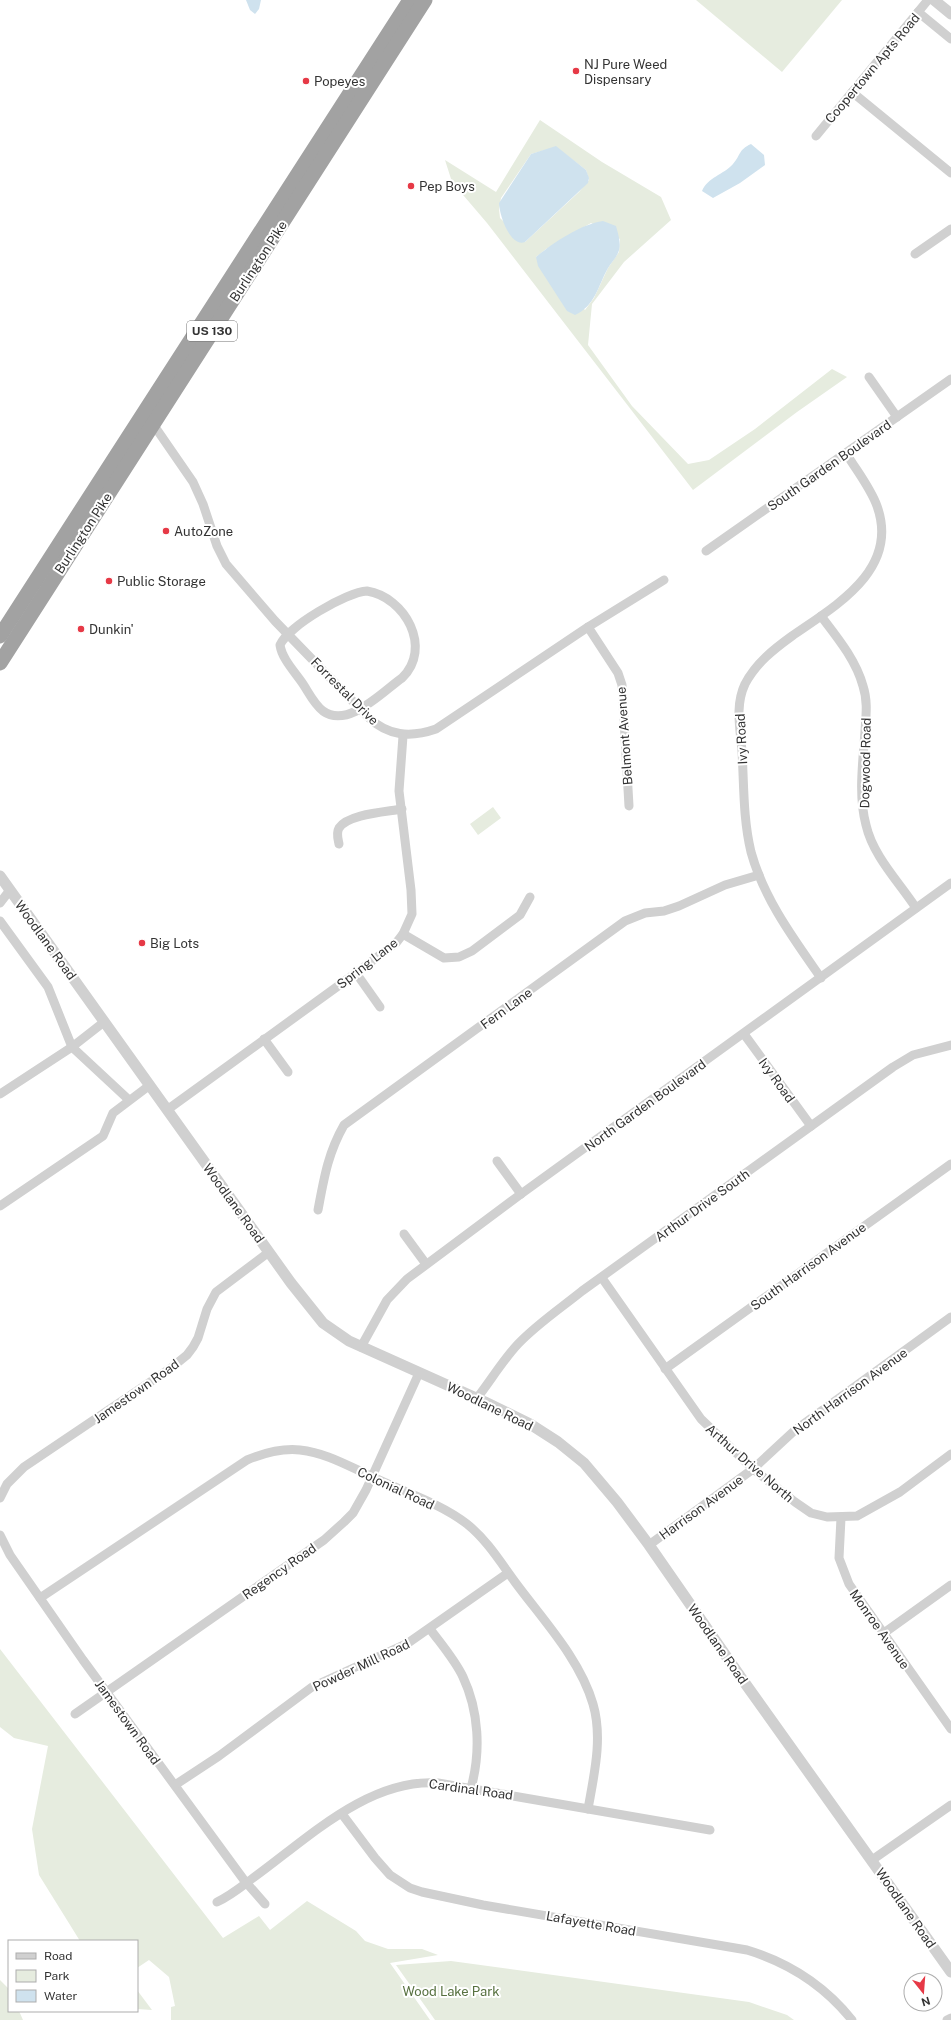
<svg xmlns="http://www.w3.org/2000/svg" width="951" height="2020" viewBox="0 0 951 2020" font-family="'Public Sans',sans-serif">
<rect width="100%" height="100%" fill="#fff"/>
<g fill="#e6ecdf" fill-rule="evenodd">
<path d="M696 0H842L782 72Z"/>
<path d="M540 120 602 162 661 197 671 220 624 262 592 304 588 345 632 406 688 464 709 460 755 429 832 369 847 377 797 412 693 490 487 223 452 182 445 160 496 192ZM556 147 586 170 589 180 579 192 525 242 500 218 499 209 501 198 531 154ZM591 223 620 239 619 252 608 268 594 298 585 310 536 257 546 249Z"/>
<path d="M493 807 501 818 478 835 470 824Z"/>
<path d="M0 1649 223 1938 259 1916 270 1930 307 1901 356 1931 365 1941 388 1949H422L438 1955 390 1963 430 2020H171V2007L175 2006 169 1977 149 1960 137 1968V1941H80L39 1875 32 1829 48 1746 14 1738 0 1727Z"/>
<path d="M451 1961 749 2002 787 2015 794 2020H435L396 1965Z"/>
<path d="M0 1980 9 1989V2011H19L23 2020H0Z"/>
<path d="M137 1989V1990L152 2010 137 2009Z"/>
</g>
<g fill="#cfe2ee">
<path d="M246 0H261L259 9 255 14 250 10Z"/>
<path d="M751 144 764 155 765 165 740 183 713 198 702 191C708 177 723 175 733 164 741 155 738 150 751 144Z"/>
<path d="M556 146 586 170 589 178 588 183 525 242C510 248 499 214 499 203L531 154Z"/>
<path d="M603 221 616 226C618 234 622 244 618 253 616 258 611 263 608 268 598 286 595 306 575 315L567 311 538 266 536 257C553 243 581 224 603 221Z"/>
</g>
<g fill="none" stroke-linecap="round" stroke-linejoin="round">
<g stroke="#d0d0d0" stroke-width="9">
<path d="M918 12 951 39"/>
<path d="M852 92 951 173"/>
<path d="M816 136 928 0"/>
<path d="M915 254 951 229"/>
<path d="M869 377 897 417"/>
<path d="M153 424 193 482 203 504 217 546 226 564 275 621 368 717C388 736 410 738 436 729L588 627 664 580"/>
<path d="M706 551 951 379"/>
<path d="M367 591C405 597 433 648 402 678 382 692 348 729 323 711 314 704 309 693 303 684 295 672 282 659 280 645 288 626 347 592 367 591Z"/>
<path d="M821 616C837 637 856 660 863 686 868 701 866 716 865 731 863 762 858 795 866 825 873 856 899 882 916 908"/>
<path d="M588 627 618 673 622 685 629 806"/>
<path d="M339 844C338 839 336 833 339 828 348 814 386 812 402 809"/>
<path d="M0 903 10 890"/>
<path d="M0 921 48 987 72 1047 129 1100"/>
<path d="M403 934 444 958 459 957 472 951 520 915 530 897"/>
<path d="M356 973 380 1007"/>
<path d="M821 978C793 938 764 899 751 852 743 819 744 785 742 751 740 728 735 705 745 684 756 663 774 649 792 636 835 606 900 570 877 506 870 487 856 470 846 453"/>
<path d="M744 1034 811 1126"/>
<path d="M264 1039 288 1072"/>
<path d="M0 1094 72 1047 104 1022"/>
<path d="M167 1110 356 973 396 943 403 934 412 914 411 890 399 791 403 736"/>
<path d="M497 1161 521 1194"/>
<path d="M0 1206 103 1136 113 1113 150 1085"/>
<path d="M318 1210C324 1178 328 1153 344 1125L625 921 645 913 664 911 679 906 725 885 759 875"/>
<path d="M404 1234 426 1264"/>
<path d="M602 1278 701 1419 753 1469 795 1502 811 1513 827 1517 857 1516 900 1492 951 1454"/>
<path d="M361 1347 387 1300 407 1279 521 1194 951 883"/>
<path d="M665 1369 951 1164"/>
<path d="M477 1398C491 1380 503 1360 518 1344 537 1324 561 1308 582 1291L893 1067 913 1055 951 1045"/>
<path d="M0 1498 7 1484 24 1467 171 1368 187 1355 193 1347 198 1338 207 1309 216 1292 269 1252"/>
<path d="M841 1518 839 1558 849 1584 951 1729"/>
<path d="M0 1535 10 1555 83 1660 244 1880 265 1904"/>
<path d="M649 1545 753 1469 794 1431 951 1317"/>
<path d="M40 1598 247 1460C264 1453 281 1448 300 1450 327 1453 348 1466 373 1477 404 1492 440 1503 467 1524 487 1540 501 1563 515 1582 543 1620 580 1659 593 1704 603 1738 594 1775 588 1809"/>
<path d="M430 1629C441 1644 455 1660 463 1677 479 1711 481 1752 471 1788"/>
<path d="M884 1633 951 1585"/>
<path d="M75 1714 288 1565 324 1540 344 1522 353 1513 366 1490 419 1373"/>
<path d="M175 1785 219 1756 312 1687 408 1643 508 1573"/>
<path d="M342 1814 375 1858 390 1875 410 1888 422 1892 483 1905 747 1950C790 1963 824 1985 852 2020"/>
<path d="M872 1860 951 1805"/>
<path d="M217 1902C230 1896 241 1887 253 1878 306 1840 368 1778 438 1783L710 1830"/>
<path d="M947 2020 951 2018"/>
</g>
<g stroke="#d0d0d0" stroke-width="11">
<path d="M934 0 951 14"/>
<path d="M0 876 291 1283 323 1323 349 1341 485 1402 530 1424 558 1442 584 1463 617 1502 649 1545 742 1679 951 1972"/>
</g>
<g stroke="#a2a2a2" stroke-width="15">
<path d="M0 636 410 0"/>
<path d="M0 663 425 0"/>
</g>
</g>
<g fill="#e63946" stroke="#fff" stroke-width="1.5">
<circle cx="576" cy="71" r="4"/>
<circle cx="306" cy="81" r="4"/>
<circle cx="411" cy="186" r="4"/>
<circle cx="166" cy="531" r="4"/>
<circle cx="109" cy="581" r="4"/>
<circle cx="81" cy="629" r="4"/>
<circle cx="142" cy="943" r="4"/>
</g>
<g text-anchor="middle" stroke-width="4" stroke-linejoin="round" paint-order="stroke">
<rect fill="#fff" stroke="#707070" stroke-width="1" x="187" y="321" width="50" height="20" rx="3"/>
<g font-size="12" font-weight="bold" fill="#333">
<text x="212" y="335">US 130</text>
</g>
<g font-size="13" fill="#333" stroke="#fff" text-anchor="start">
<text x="584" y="69">NJ Pure Weed<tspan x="584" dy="15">Dispensary</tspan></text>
<text x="314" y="86">Popeyes</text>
<text x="419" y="191">Pep Boys</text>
<text x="174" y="536">AutoZone</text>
<text x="117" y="586">Public Storage</text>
<text x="89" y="634">Dunkin'</text>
<text x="150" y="948">Big Lots</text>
</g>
<g font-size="13" fill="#333" stroke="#fff">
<text transform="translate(872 68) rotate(-50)" y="5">Coopertown Apts Road</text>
<text transform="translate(258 261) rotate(-57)" y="5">Burlington Pike</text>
<text transform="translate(829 465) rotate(-35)" y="5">South Garden Boulevard</text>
<text transform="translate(83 533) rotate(-57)" y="5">Burlington Pike</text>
<text transform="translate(345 691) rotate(45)" y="5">Forrestal Drive</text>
<text transform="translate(624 736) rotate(-94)" y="5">Belmont Avenue</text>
<text transform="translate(741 739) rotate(-93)" y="5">Ivy Road</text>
<text transform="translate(865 763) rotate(-89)" y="5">Dogwood Road</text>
<text transform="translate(46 940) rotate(54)" y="5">Woodlane Road</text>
<text transform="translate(367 963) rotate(-38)" y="5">Spring Lane</text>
<text transform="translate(506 1008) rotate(-36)" y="5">Fern Lane</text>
<text transform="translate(777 1080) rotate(54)" y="5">Ivy Road</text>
<text transform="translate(645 1105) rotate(-36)" y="5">North Garden Boulevard</text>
<text transform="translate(234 1203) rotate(54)" y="5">Woodlane Road</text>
<text transform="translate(702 1205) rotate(-36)" y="5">Arthur Drive South</text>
<text transform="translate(808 1266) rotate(-36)" y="5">South Harrison Avenue</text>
<text transform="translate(136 1391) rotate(-35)" y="5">Jamestown Road</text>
<text transform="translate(850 1391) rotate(-36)" y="5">North Harrison Avenue</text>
<text transform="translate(490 1406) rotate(26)" y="5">Woodlane Road</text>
<text transform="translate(750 1463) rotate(41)" y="5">Arthur Drive North</text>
<text transform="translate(396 1488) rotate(25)" y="5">Colonial Road</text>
<text transform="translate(701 1507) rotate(-36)" y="5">Harrison Avenue</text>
<text transform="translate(279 1571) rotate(-35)" y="5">Regency Road</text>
<text transform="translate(880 1629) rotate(55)" y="5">Monroe Avenue</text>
<text transform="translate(718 1644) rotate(55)" y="5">Woodlane Road</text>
<text transform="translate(361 1665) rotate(-25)" y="5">Powder Mill Road</text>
<text transform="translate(128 1722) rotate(54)" y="5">Jamestown Road</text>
<text transform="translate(471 1789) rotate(8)" y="5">Cardinal Road</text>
<text transform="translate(906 1908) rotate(55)" y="5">Woodlane Road</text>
<text transform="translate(591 1923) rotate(10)" y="5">Lafayette Road</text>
</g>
<g font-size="13" fill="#56703f" stroke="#fff">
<text x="451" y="1996">Wood Lake Park</text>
</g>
</g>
<rect x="8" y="1940" width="130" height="72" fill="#ffffff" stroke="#adadad"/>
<rect x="16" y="1953" width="20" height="6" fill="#d0d0d0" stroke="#adadad"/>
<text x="44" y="1960" font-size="12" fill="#333333">Road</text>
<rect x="16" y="1970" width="20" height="12" fill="#e6ecdf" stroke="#adadad"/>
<text x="44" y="1980" font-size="12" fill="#333333">Park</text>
<rect x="16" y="1990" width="20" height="12" fill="#cfe2ee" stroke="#adadad"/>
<text x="44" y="2000" font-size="12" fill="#333333">Water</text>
<g transform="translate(923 1992) rotate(163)"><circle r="19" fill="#ffffff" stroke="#adadad"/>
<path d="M0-3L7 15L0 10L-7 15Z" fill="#e63946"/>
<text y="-6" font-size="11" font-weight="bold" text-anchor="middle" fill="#333333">N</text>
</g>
</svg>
